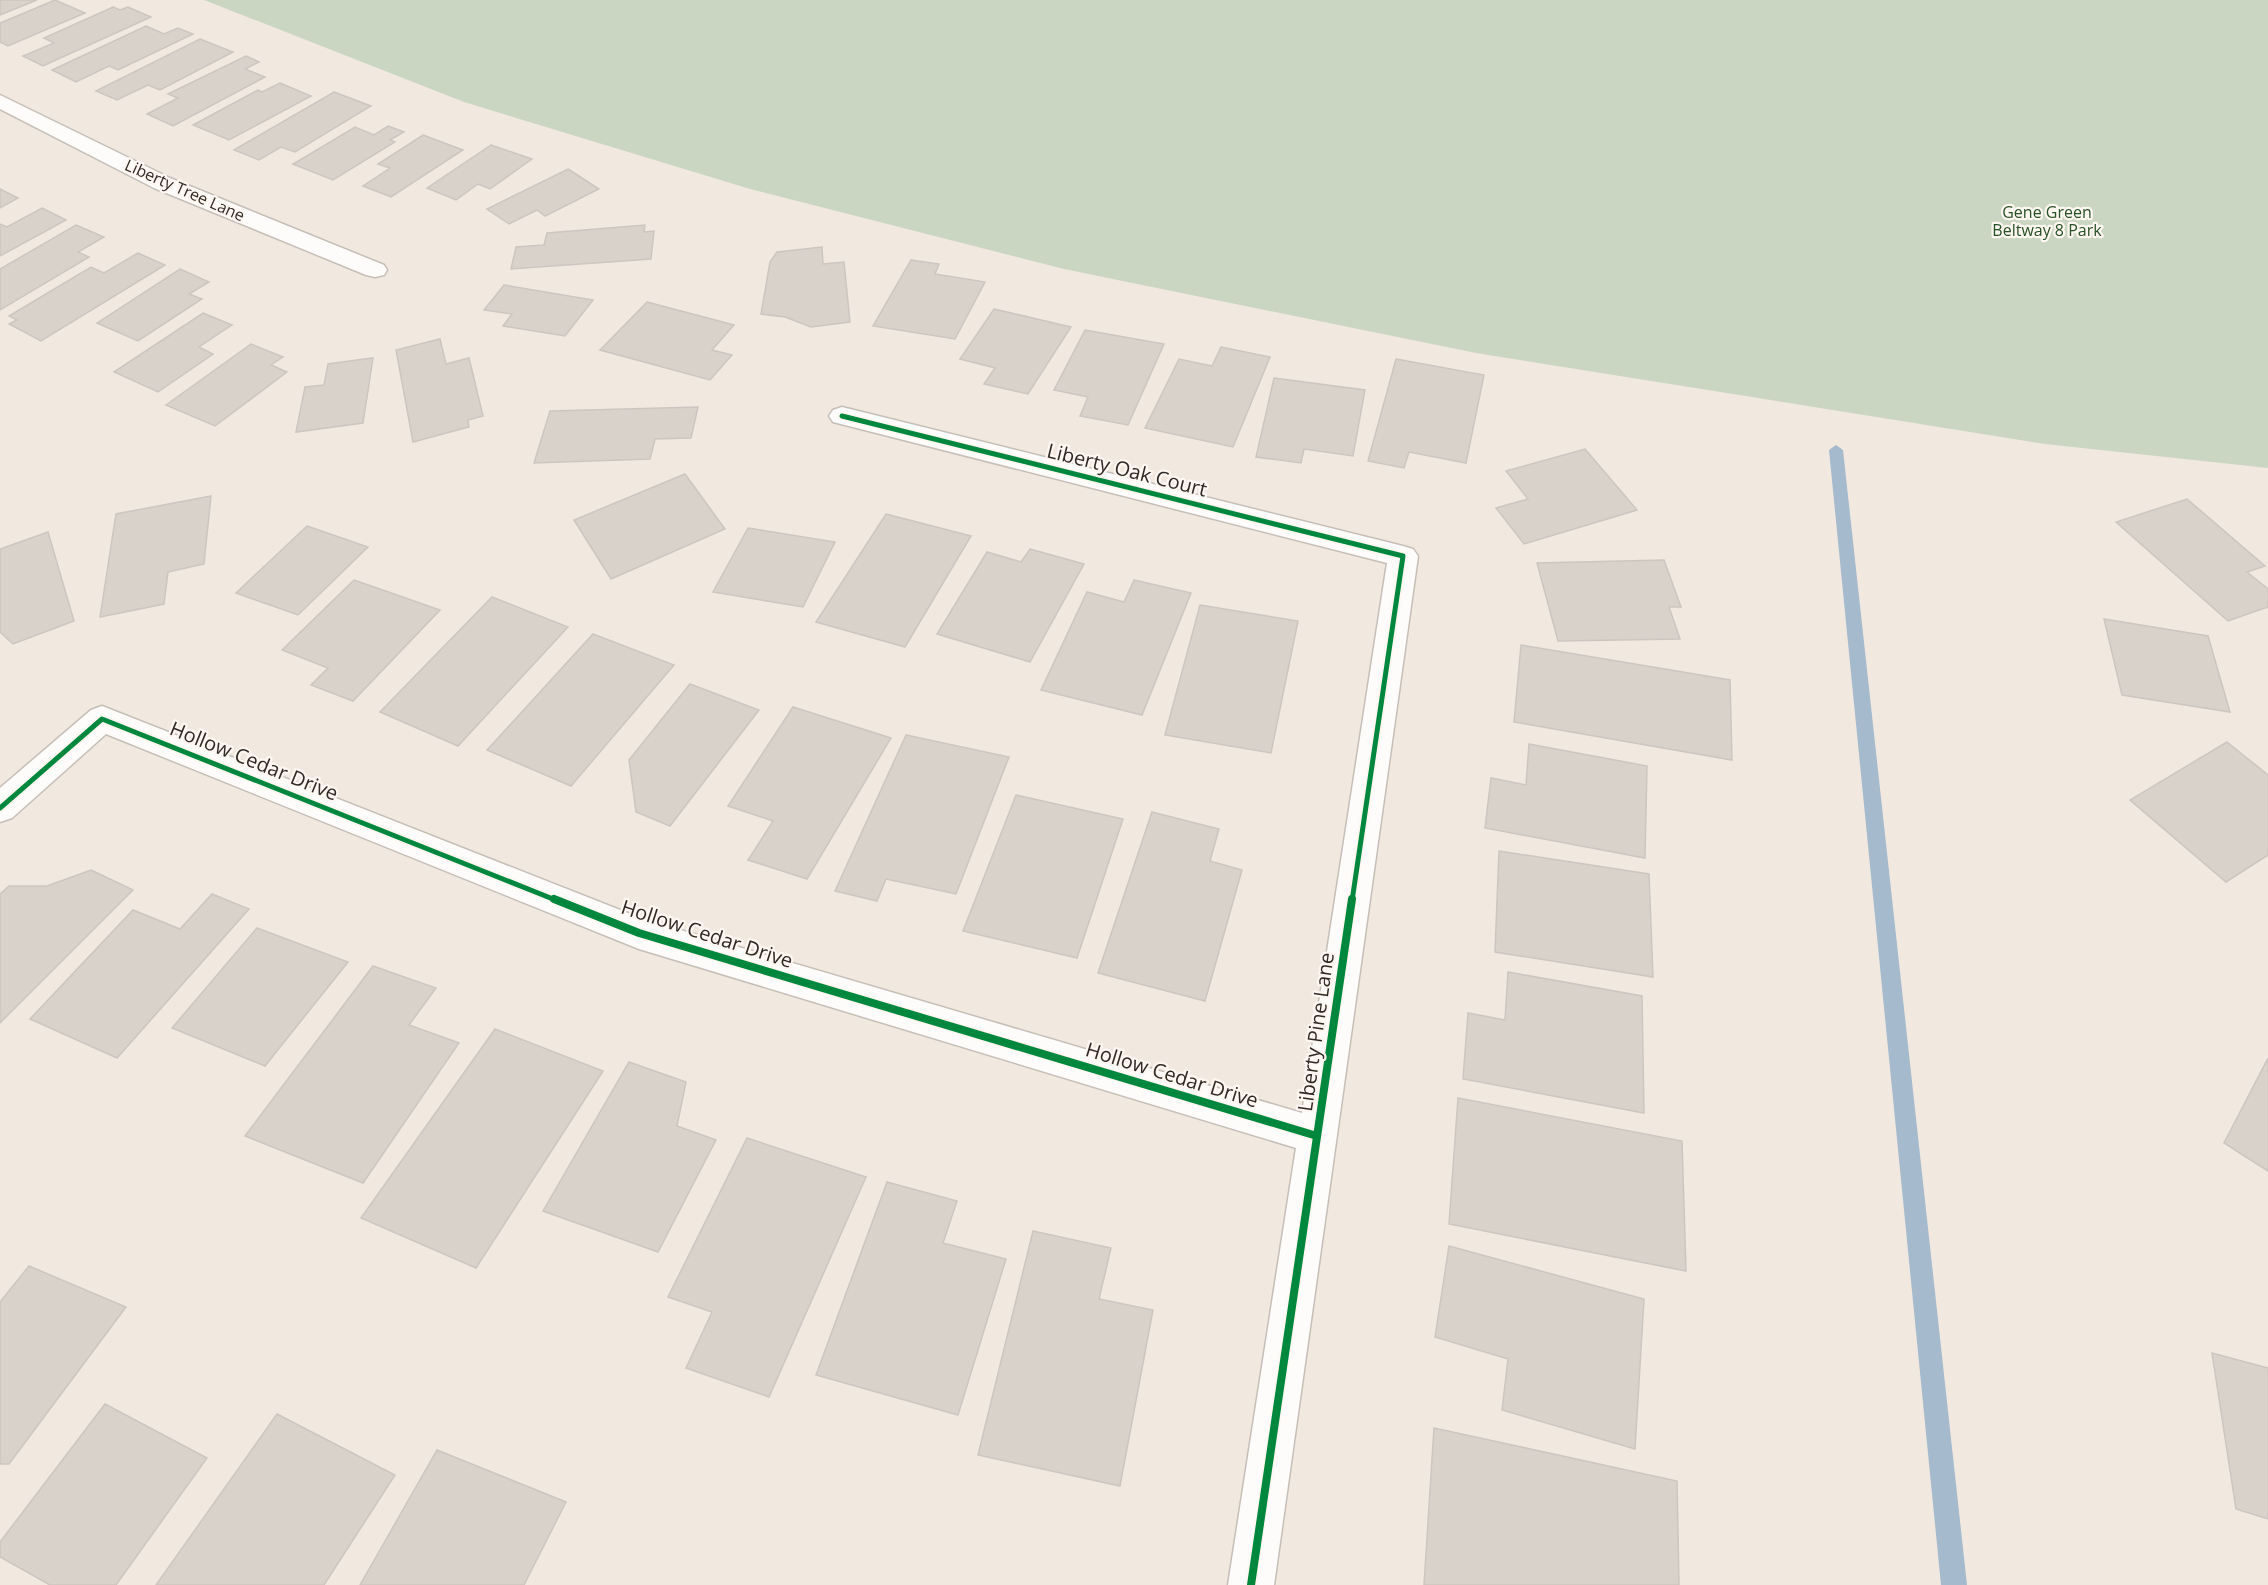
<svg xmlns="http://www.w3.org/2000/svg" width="2268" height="1585" viewBox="0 0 2268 1585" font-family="'Open Sans',sans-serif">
<rect width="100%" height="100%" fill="#f1e8e0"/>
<path fill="#cad6c1" d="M204 0H2268V468L2045 444 1476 353 1064 269 750 189 464 102Z"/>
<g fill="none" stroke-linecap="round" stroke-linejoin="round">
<path fill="#a5bacc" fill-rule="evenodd" d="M1836 445 1843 450 1967 1585H1941L1829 450Z"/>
</g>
<g fill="#d8d2cb" stroke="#cdc6c0" stroke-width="1.5">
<path d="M0 0H37L0 15Z"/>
<path d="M55 0 85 13 8 46 0 42V23Z"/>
<path d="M113 7 120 10 128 7 151 17 43 66 23 56 54 43 44 38Z"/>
<path d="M146 26 164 34 178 28 193 34 118 70 109 66 76 82 52 70Z"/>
<path d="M200 39 233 52 160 90 148 85 117 100 96 91Z"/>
<path d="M246 56 259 62 245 69 265 77 173 126 147 114 178 98 168 94Z"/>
<path d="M280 83 311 96 229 140 193 125 258 90 262 92Z"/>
<path d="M334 92 371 106 295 152 281 147 259 160 234 150Z"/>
<path d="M388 126 404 132 390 140 395 142 333 180 293 164 355 127 374 135Z"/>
<path d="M423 135 463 150 391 197 363 186 390 168 378 164Z"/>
<path d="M491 145 532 159 490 189 478 184 456 200 427 188Z"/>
<path d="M568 169 599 189 545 216 537 210 509 224 487 209Z"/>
<path d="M0 189 18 198 0 208Z"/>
<path d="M42 208 66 220 0 256V224L7 227Z"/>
<path d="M76 225 104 237 78 252 89 257 0 310V269Z"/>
<path d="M645 225 644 232 654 231 651 259 511 269 516 247 544 245 547 233Z"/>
<path d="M822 247 823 264 844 262 850 322 811 327 785 317 761 314 770 262 777 252Z"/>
<path d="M138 253 165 265 41 341 9 324 17 320 9 316 91 267 104 273Z"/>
<path d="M911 260 939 264 935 274 985 282 955 339 873 326Z"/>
<path d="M180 269 209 282 189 294 202 299 138 341 97 323Z"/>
<path d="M504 285 593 300 565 336 503 326 512 314 484 310Z"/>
<path d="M647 302 734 325 712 350 732 355 710 380 600 350Z"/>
<path d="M994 309 1071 327 1028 394 984 384 995 368 960 359Z"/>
<path d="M203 313 232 325 199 347 213 354 158 392 114 372Z"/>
<path d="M1085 330 1164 344 1128 425 1080 416 1088 397 1054 390Z"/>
<path d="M440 339 446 364 469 358 483 416 468 420 469 427 413 442 396 350Z"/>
<path d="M251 344 283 357 271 365 287 372 215 426 166 405Z"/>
<path d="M1221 347 1270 357 1233 447 1145 428 1179 359 1212 366Z"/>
<path d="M373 358 363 423 296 432 305 387 324 385 328 364Z"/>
<path d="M1396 359 1484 375 1466 463 1409 452 1404 468 1368 461Z"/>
<path d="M1274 378 1365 390 1353 456 1304 449 1301 463 1256 457Z"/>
<path d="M698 407 691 438 655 439 650 459 534 463 550 411Z"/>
<path d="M1585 449 1637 510 1524 544 1496 508 1528 499 1506 471Z"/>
<path d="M685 474 725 529 611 579 574 520Z"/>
<path d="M211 496 204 564 168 572 164 604 100 617 116 514Z"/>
<path d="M2187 499 2265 566 2247 572 2268 589V607L2228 621 2116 522Z"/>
<path d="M886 514 971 536 905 647 816 622Z"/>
<path d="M307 526 368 547 298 615 236 593Z"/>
<path d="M748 528 835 542 803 607 713 592Z"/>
<path d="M48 532 74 621 13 644 0 632V549Z"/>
<path d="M1030 549 1084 564 1030 662 937 634 987 552 1021 562Z"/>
<path d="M1664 560 1681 607H1669L1680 639 1558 641 1537 563Z"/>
<path d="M354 580 440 610 353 701 311 685 328 668 282 650Z"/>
<path d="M1134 580 1191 593 1142 715 1041 690 1087 592 1124 602Z"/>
<path d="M492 597 568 627 458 746 380 712Z"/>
<path d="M1200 605 1298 621 1271 753 1165 735Z"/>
<path d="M2104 619 2208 636 2230 712 2122 695Z"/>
<path d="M593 634 674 665 571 786 487 750Z"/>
<path d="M1521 645 1730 680 1732 760 1514 722Z"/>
<path d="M690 684 759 710 670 826 636 812 629 760Z"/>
<path d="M793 707 891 738 807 879 748 860 773 821 728 806Z"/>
<path d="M906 735 1009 757 956 894 886 879 877 901 835 891Z"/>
<path d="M2227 742 2268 775V855L2226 882 2130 800Z"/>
<path d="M1529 744 1647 766 1645 858 1485 828 1491 778 1526 785Z"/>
<path d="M1016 795 1123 819 1077 958 963 931Z"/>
<path d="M1152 812 1219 829 1210 861 1242 870 1205 1001 1098 973Z"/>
<path d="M1499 851 1649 874 1653 977 1495 952Z"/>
<path d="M91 870 133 890 0 1023V894L9 886H47Z"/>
<path d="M212 894 249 909 117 1058 30 1019 133 910 180 929Z"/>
<path d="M257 928 348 962 265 1066 172 1028Z"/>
<path d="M373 966 436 988 409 1025 459 1043 363 1183 245 1136Z"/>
<path d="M1508 972 1642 996 1644 1113 1463 1079 1468 1013 1505 1020Z"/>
<path d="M495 1029 603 1071 476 1268 361 1218Z"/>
<path d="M2268 1058V1171L2224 1143Z"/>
<path d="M629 1062 686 1082 677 1126 716 1140 658 1252 543 1211Z"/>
<path d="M1458 1098 1682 1141 1686 1271 1449 1224Z"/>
<path d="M747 1138 866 1177 769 1397 686 1368 712 1312 668 1297Z"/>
<path d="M887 1182 957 1201 943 1243 1006 1259 958 1415 816 1375Z"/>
<path d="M1033 1231 1111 1248 1099 1299 1153 1310 1120 1486 978 1455Z"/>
<path d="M1449 1246 1644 1299 1635 1449 1502 1410 1508 1359 1435 1337Z"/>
<path d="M29 1266 126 1307 9 1464H0V1302Z"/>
<path d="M2212 1353 2268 1368V1519L2236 1509Z"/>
<path d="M105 1404 207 1458 116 1585H50L0 1557V1542Z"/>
<path d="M277 1414 395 1475 324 1585H156Z"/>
<path d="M1434 1428 1677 1481 1679 1585H1424Z"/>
<path d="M437 1450 566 1502 524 1585H360Z"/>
</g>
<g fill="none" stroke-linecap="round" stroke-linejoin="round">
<g stroke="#c6bfb8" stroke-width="3">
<g id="minor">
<path d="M0 95 170 178 384 265 387 270 384 275 375 277 366 275 154 188 0 109Z"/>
<path d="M842 407 1403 546 1413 549 1418 556 1274 1585H1228L1296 1148 639 949 106 734 12 818 0 822V788L91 710 102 706 643 919 1302 1113 1387 563 833 422 829 416 833 410Z"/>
</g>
</g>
<use href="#minor" fill="#fdfcfa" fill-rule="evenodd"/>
<g stroke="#fef7f1" stroke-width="9">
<g id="cycleway-far1">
<path d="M842 416 1403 556 1352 901"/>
<path d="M0 808 102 719 558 901"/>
</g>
</g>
<g stroke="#fef7f1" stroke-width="11">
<g id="cycleway">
<path d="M554 899 639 933 1317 1136"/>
<path d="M1251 1585 1352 899"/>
</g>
</g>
<use href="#cycleway-far1" stroke="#00873e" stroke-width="5"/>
<use href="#cycleway" stroke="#00873e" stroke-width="8"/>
</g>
<g text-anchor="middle" stroke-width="4.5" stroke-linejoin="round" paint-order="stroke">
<g font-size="16" fill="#2f2924" stroke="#fef7f1">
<text transform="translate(185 190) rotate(24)" y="6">Liberty Tree Lane</text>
</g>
<g font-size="16" fill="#265024" stroke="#fef7f1">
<text x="2047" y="218">Gene Green<tspan x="2047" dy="18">Beltway 8 Park</tspan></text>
</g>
<g font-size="20" fill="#2f2924" stroke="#fef7f1">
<text transform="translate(1127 470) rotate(14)" y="7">Liberty Oak Court</text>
<text transform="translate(254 761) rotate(22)" y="7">Hollow Cedar Drive</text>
<text transform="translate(707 934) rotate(18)" y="7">Hollow Cedar Drive</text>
<text transform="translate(1316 1032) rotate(-82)" y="7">Liberty Pine Lane</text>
<text transform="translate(1172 1075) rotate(17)" y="7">Hollow Cedar Drive</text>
</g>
</g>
</svg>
